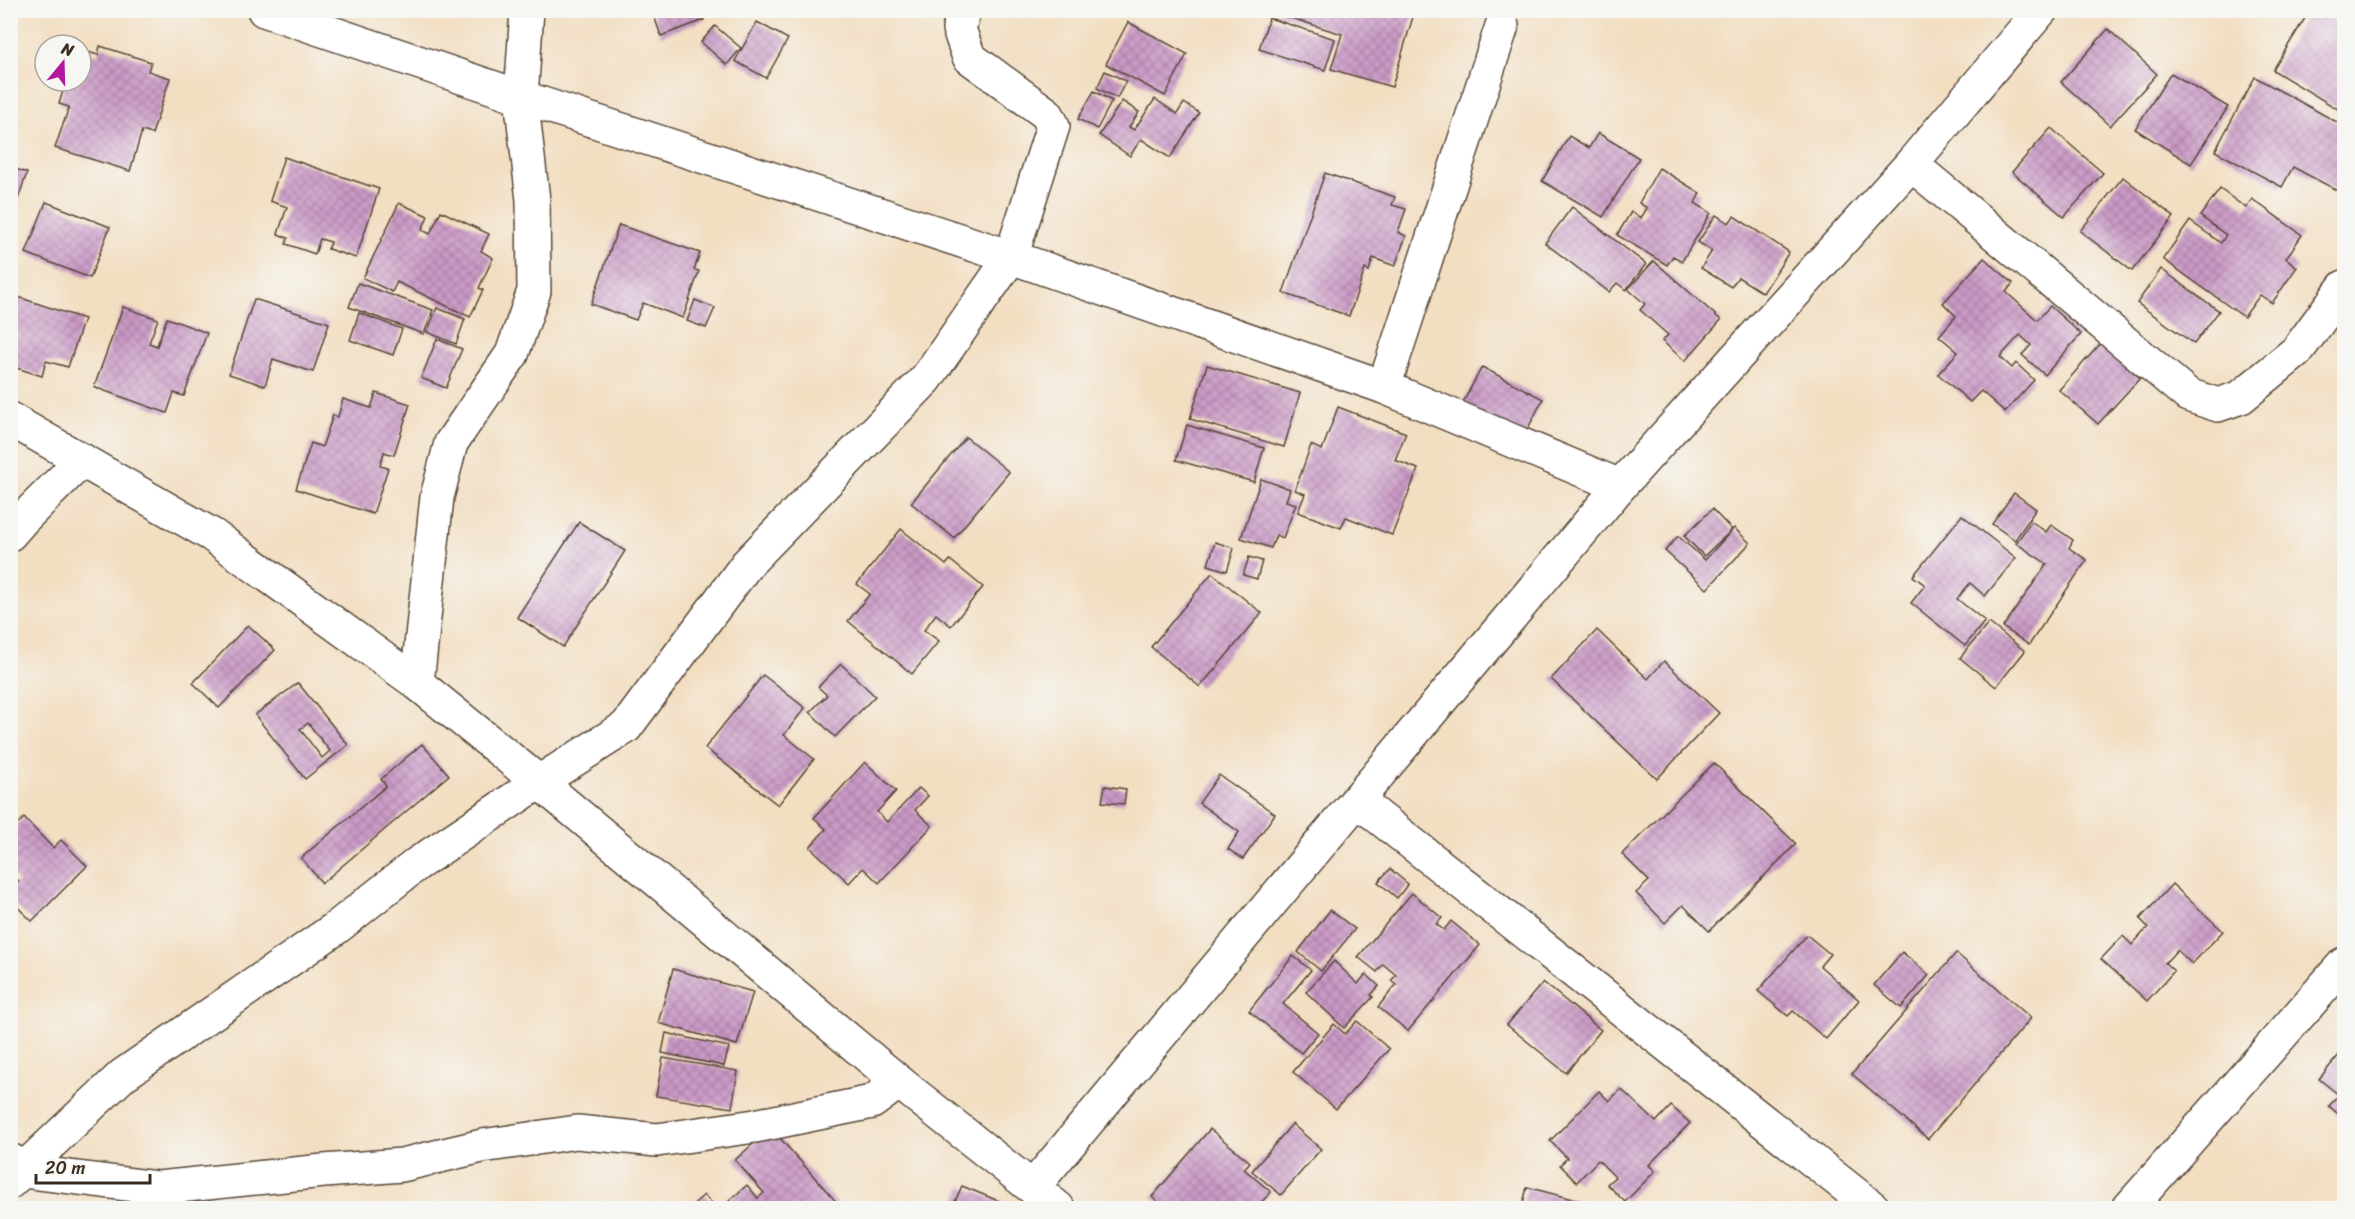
<svg xmlns="http://www.w3.org/2000/svg" width="2355" height="1219" viewBox="0 0 2355 1219" font-family="Sriracha,sans-serif">
<defs>
<pattern id="building-cross-hatch" width="8" height="8" patternUnits="userSpaceOnUse" patternTransform="scale(1.5)"><rect width="8" height="8" fill="#cb9ac7"/><path d="M0 0l8 8M0 8l8-8" fill="none" stroke="#a67ea1"/></pattern>
</defs>
<rect width="100%" height="100%" fill="#f6f6f2"/>
<filter id="ink" filterUnits="userSpaceOnUse"><feTurbulence type="fractalNoise" baseFrequency=".0167" numOctaves="2"/><feDisplacementMap in="SourceGraphic" scale="12" xChannelSelector="R" yChannelSelector="G"/><feConvolveMatrix kernelMatrix="1 2 1 2 8 2 1 2 1" color-interpolation-filters="sRGB"/></filter>
<filter id="wash" filterUnits="userSpaceOnUse"><feTurbulence type="fractalNoise" baseFrequency=".008" numOctaves="4" result="noise"/><feDisplacementMap in="SourceGraphic" scale="24" xChannelSelector="R" yChannelSelector="G"/><feGaussianBlur stdDeviation="1.35" result="paint"/><feColorMatrix in="noise" values="0 0 0 0 0 0 0 0 0 0 0 0 0 0 0 0 0 1.4 0 .05"/><feComposite in="paint" operator="in"/></filter>
<g filter="url(#wash)">
<rect width="100%" height="100%" fill="#f2dec1"/>
<g id="blocks">
<g fill="url(#building-cross-hatch)" fill-rule="evenodd">
<path d="M652 10H701L704 20 661 36Z"/>
<path d="M1279 10H1415L1392 87 1331 69 1342 34 1278 14Z"/>
<path d="M2310 10H2344V113L2273 70Z"/>
<path d="M1269 18 1335 39 1325 70 1259 49Z"/>
<path d="M757 22 788 39 766 78 735 61Z"/>
<path d="M1128 22 1187 54 1165 96 1106 64Z"/>
<path d="M715 26 741 48 727 65 701 42Z"/>
<path d="M2108 29 2157 74 2110 126 2061 82Z"/>
<path d="M100 46 151 62 148 71 170 78 152 134 142 131 130 171 55 148 69 107 59 104 66 81H81V50L98 55Z"/>
<path d="M1105 71 1126 81 1117 98 1097 88Z"/>
<path d="M2171 73 2228 107 2191 164 2135 129Z"/>
<path d="M2255 77 2344 126V179L2338 191 2293 167 2282 187 2215 151Z"/>
<path d="M1094 91 1112 101 1097 129 1078 119Z"/>
<path d="M1155 99 1177 114 1184 103 1199 113 1170 158 1141 139 1130 156 1099 135 1122 101 1139 112 1129 127 1134 130Z"/>
<path d="M2051 128 2103 173 2064 217 2012 172Z"/>
<path d="M1598 133 1639 158 1603 217 1542 181 1569 136 1589 148Z"/>
<path d="M284 157 379 189 356 258 328 249 331 242 320 239 315 254 286 244 288 238 278 234 287 207 270 201Z"/>
<path d="M10 167 27 173 11 219H10Z"/>
<path d="M1659 168 1700 193 1695 203 1711 213 1682 261 1673 256 1667 265 1617 235 1631 212 1641 218 1647 208 1639 203Z"/>
<path d="M1325 173 1395 197 1392 205 1406 209 1398 232 1406 236 1395 266 1373 258 1369 271 1365 269 1349 316 1283 293Z"/>
<path d="M2123 177 2174 217 2132 271 2080 231Z"/>
<path d="M2220 189 2246 208 2252 199 2302 235 2286 258 2297 267 2272 303 2260 295 2244 317 2163 259 2190 221 2221 243 2226 235 2200 216Z"/>
<path d="M46 202 110 227 90 278 26 253Z"/>
<path d="M399 203 428 216 422 230 430 234 441 211 489 234 481 251 493 258 479 288 483 290 470 317 397 282 392 292 363 278Z"/>
<path d="M1572 207 1646 264 1626 290 1617 283 1609 292 1545 243Z"/>
<path d="M1716 215 1729 223 1734 216 1789 252 1763 293 1738 277 1731 287 1701 268 1712 251 1698 242Z"/>
<path d="M619 225 700 253 694 270 699 271 683 318 643 303 636 320 591 304Z"/>
<path d="M1984 258 2013 283 2006 292 2037 320 2050 306 2081 334 2045 375 2022 355 2031 345 2020 335 2000 357 2012 368 2016 363 2034 380 2005 412 1981 391 1970 402 1938 374 1958 352 1939 336 1956 316 1943 303Z"/>
<path d="M1654 261 1721 320 1685 361 1662 341 1668 335 1640 310 1645 304 1628 289Z"/>
<path d="M2161 269 2219 311 2194 344 2137 303Z"/>
<path d="M358 283 433 310 424 334 349 307Z"/>
<path d="M12 295 84 319 68 367 46 361 42 376 10 366Z"/>
<path d="M254 299 329 323 313 372 273 359 265 386 229 374Z"/>
<path d="M695 300 715 308 706 328 687 321Z"/>
<path d="M123 307 158 319 149 343 157 346 167 318 207 333 184 396 174 393 167 413 94 387Z"/>
<path d="M437 308 465 319 456 344 427 332Z"/>
<path d="M359 313 402 329 393 355 350 340Z"/>
<path d="M437 339 462 349 446 388 421 378Z"/>
<path d="M2101 343 2140 378 2098 424 2059 390Z"/>
<path d="M1207 365 1300 393 1284 447 1190 419Z"/>
<path d="M1482 367 1543 399 1523 438 1461 406Z"/>
<path d="M376 393 410 404 394 455 384 452 380 466 388 468 373 514 296 489 311 443 322 447 333 415 338 417 343 399 371 408Z"/>
<path d="M1338 407 1406 433 1395 460 1418 469 1392 535 1346 517 1341 528 1298 512 1305 494 1295 490 1311 445 1322 450Z"/>
<path d="M1187 425 1264 448 1254 482 1176 460Z"/>
<path d="M966 437 1009 472 954 538 911 503Z"/>
<path d="M1261 479 1290 489 1286 501 1296 504 1283 538 1276 535 1271 548 1241 538Z"/>
<path d="M2014 493 2036 509 2015 540 1992 524Z"/>
<path d="M1712 509 1732 530 1704 556 1684 536Z"/>
<path d="M1962 515 2016 558 1985 596 1970 583 1957 599 1985 621 1965 646 1911 603 1925 585 1913 576Z"/>
<path d="M2031 521 2046 532 2051 525 2073 540 2069 548 2087 560 2029 645 2003 627 2047 564 2016 543Z"/>
<path d="M579 522 625 551 563 647 517 617Z"/>
<path d="M1734 528 1750 543 1707 589 1665 551 1678 536 1705 560Z"/>
<path d="M901 529 946 565 950 560 983 587 951 626 936 614 924 630 939 641 912 674 848 621 870 594 857 584Z"/>
<path d="M1215 542 1234 548 1227 571 1208 565Z"/>
<path d="M1249 557 1262 561 1257 579 1243 575Z"/>
<path d="M1212 573 1262 613 1200 687 1151 647Z"/>
<path d="M1989 623 2025 651 1996 687 1960 658Z"/>
<path d="M248 625 275 650 219 708 193 683Z"/>
<path d="M1597 630 1648 679 1664 661 1719 713 1657 779 1551 679Z"/>
<path d="M841 664 875 696 835 737 810 712 827 695 818 687Z"/>
<path d="M763 675 805 708 784 735 814 759 778 805 705 748Z"/>
<path d="M298 683 348 745 305 779 255 715ZM308 723 330 751 322 758 300 729Z"/>
<path d="M422 744 449 775 322 883 301 858 386 786 381 779Z"/>
<path d="M865 762 896 791 877 812 887 822 919 788 928 796 915 810 932 826 879 883 863 868 849 883 810 847 826 829 814 818Z"/>
<path d="M1714 763 1796 844 1709 931 1683 905 1665 923 1636 893 1649 881 1622 854Z"/>
<path d="M1219 775 1275 814 1243 859 1228 849 1239 832 1199 803Z"/>
<path d="M1105 786 1126 789 1124 804 1102 802Z"/>
<path d="M24 818 53 848 61 840 87 866 32 921 10 900V890L19 881 10 873V831Z"/>
<path d="M1390 869 1408 884 1397 898 1378 882Z"/>
<path d="M2172 884 2223 931 2192 964 2177 950 2165 963 2174 971 2147 1001 2101 959 2123 936 2132 945 2148 927 2140 919Z"/>
<path d="M1412 893 1442 918 1436 924 1444 930 1451 921 1480 945 1408 1031 1378 1007 1396 985 1391 981 1396 975 1383 964 1377 972 1358 957Z"/>
<path d="M1330 910 1355 929 1321 971 1298 952Z"/>
<path d="M1807 935 1830 954 1820 966 1859 1000 1826 1039 1793 1011 1788 1016 1758 991Z"/>
<path d="M1902 952 1929 975 1901 1008 1874 985Z"/>
<path d="M1956 953 2031 1018 1928 1139 1852 1074Z"/>
<path d="M1293 956 1311 970 1283 1004 1318 1033 1301 1053 1249 1011Z"/>
<path d="M1334 961 1358 984 1366 974 1379 986 1371 995 1373 997 1344 1028 1306 992Z"/>
<path d="M673 969 753 992 737 1045 658 1023Z"/>
<path d="M1543 982 1601 1030 1566 1073 1507 1025Z"/>
<path d="M1357 1021 1389 1049 1336 1109 1293 1072 1334 1024 1345 1034Z"/>
<path d="M666 1033 729 1047 724 1066 662 1053Z"/>
<path d="M2344 1049V1119L2329 1106 2339 1095 2319 1079Z"/>
<path d="M663 1058 738 1071 732 1108 656 1096Z"/>
<path d="M1621 1089 1656 1122 1671 1106 1690 1123 1649 1165 1655 1171 1625 1202 1607 1184 1615 1177 1598 1160 1577 1182 1560 1165 1567 1158 1550 1141 1599 1091 1609 1101Z"/>
<path d="M1292 1124 1321 1149 1281 1195 1252 1171Z"/>
<path d="M771 1128 840 1206 837 1208H734L728 1202 747 1185 758 1198 764 1193 735 1160Z"/>
<path d="M1210 1129 1250 1162 1244 1169 1271 1192 1256 1208H1166L1152 1197Z"/>
<path d="M962 1186 1006 1204 1004 1208H952Z"/>
<path d="M1527 1187 1580 1201 1578 1208H1522Z"/>
<path d="M704 1195 717 1208H689Z"/>
</g>
</g>
</g>
<g filter="url(#ink)">
<use href="#blocks" fill-opacity="0" stroke="#564536" stroke-width="1.5"/>
<g fill="none" stroke-linecap="round" stroke-linejoin="round">
<g stroke="#564536" stroke-width="36">
<g id="minor">
<path d="M264 10 521 97 1011 257 1384 387 1620 486"/>
<path d="M1911 164 2188 395 2218 405 2241 397 2297 351 2344 287"/>
<path d="M1384 387 1502 26"/>
<path d="M10 419 212 535 417 683 539 782 899 1082 1058 1208"/>
<path d="M10 534 24 518 82 460"/>
<path d="M417 683 437 497 451 443 512 354 534 291 533 200 521 97 527 10"/>
<path d="M1357 800 1873 1208"/>
<path d="M12 1161 22 1171 158 1188 324 1171 402 1165 482 1146 577 1132 657 1140 755 1126 872 1102 899 1082"/>
<path d="M10 1182 123 1075 336 928 417 864 539 782 626 727 747 564 926 379 1011 257 1053 126 1047 114 969 57 959 29 964 10"/>
<path d="M1033 1187 1620 486 1911 164 2041 10"/>
<path d="M2129 1208 2344 964"/>
</g>
</g>
<use href="#minor" stroke="#fff" stroke-width="33"/>
</g>
</g>
<rect width="2355" height="1219" fill="none" stroke="#f6f6f2" stroke-width="36"/>
<g transform="translate(63 63) rotate(19)"><circle r="28" fill="#f6f6f2" stroke="#aba49d" stroke-width="1.5"/>
<path d="M0-4.5L10 22L0 15L-10 22Z" fill="#b5179e"/>
<text y="-9" font-size="16" font-weight="bold" text-anchor="middle" fill="#3b2a1e">N</text>
</g>
<path d="M36 1174v9h114v-9" fill="none" stroke="#3b2a1e" stroke-width="3"/>
<text x="45" y="1174" font-size="18" fill="#3b2a1e" stroke="#f6f6f2" stroke-width="4.5" paint-order="stroke">20 m</text>
</svg>
